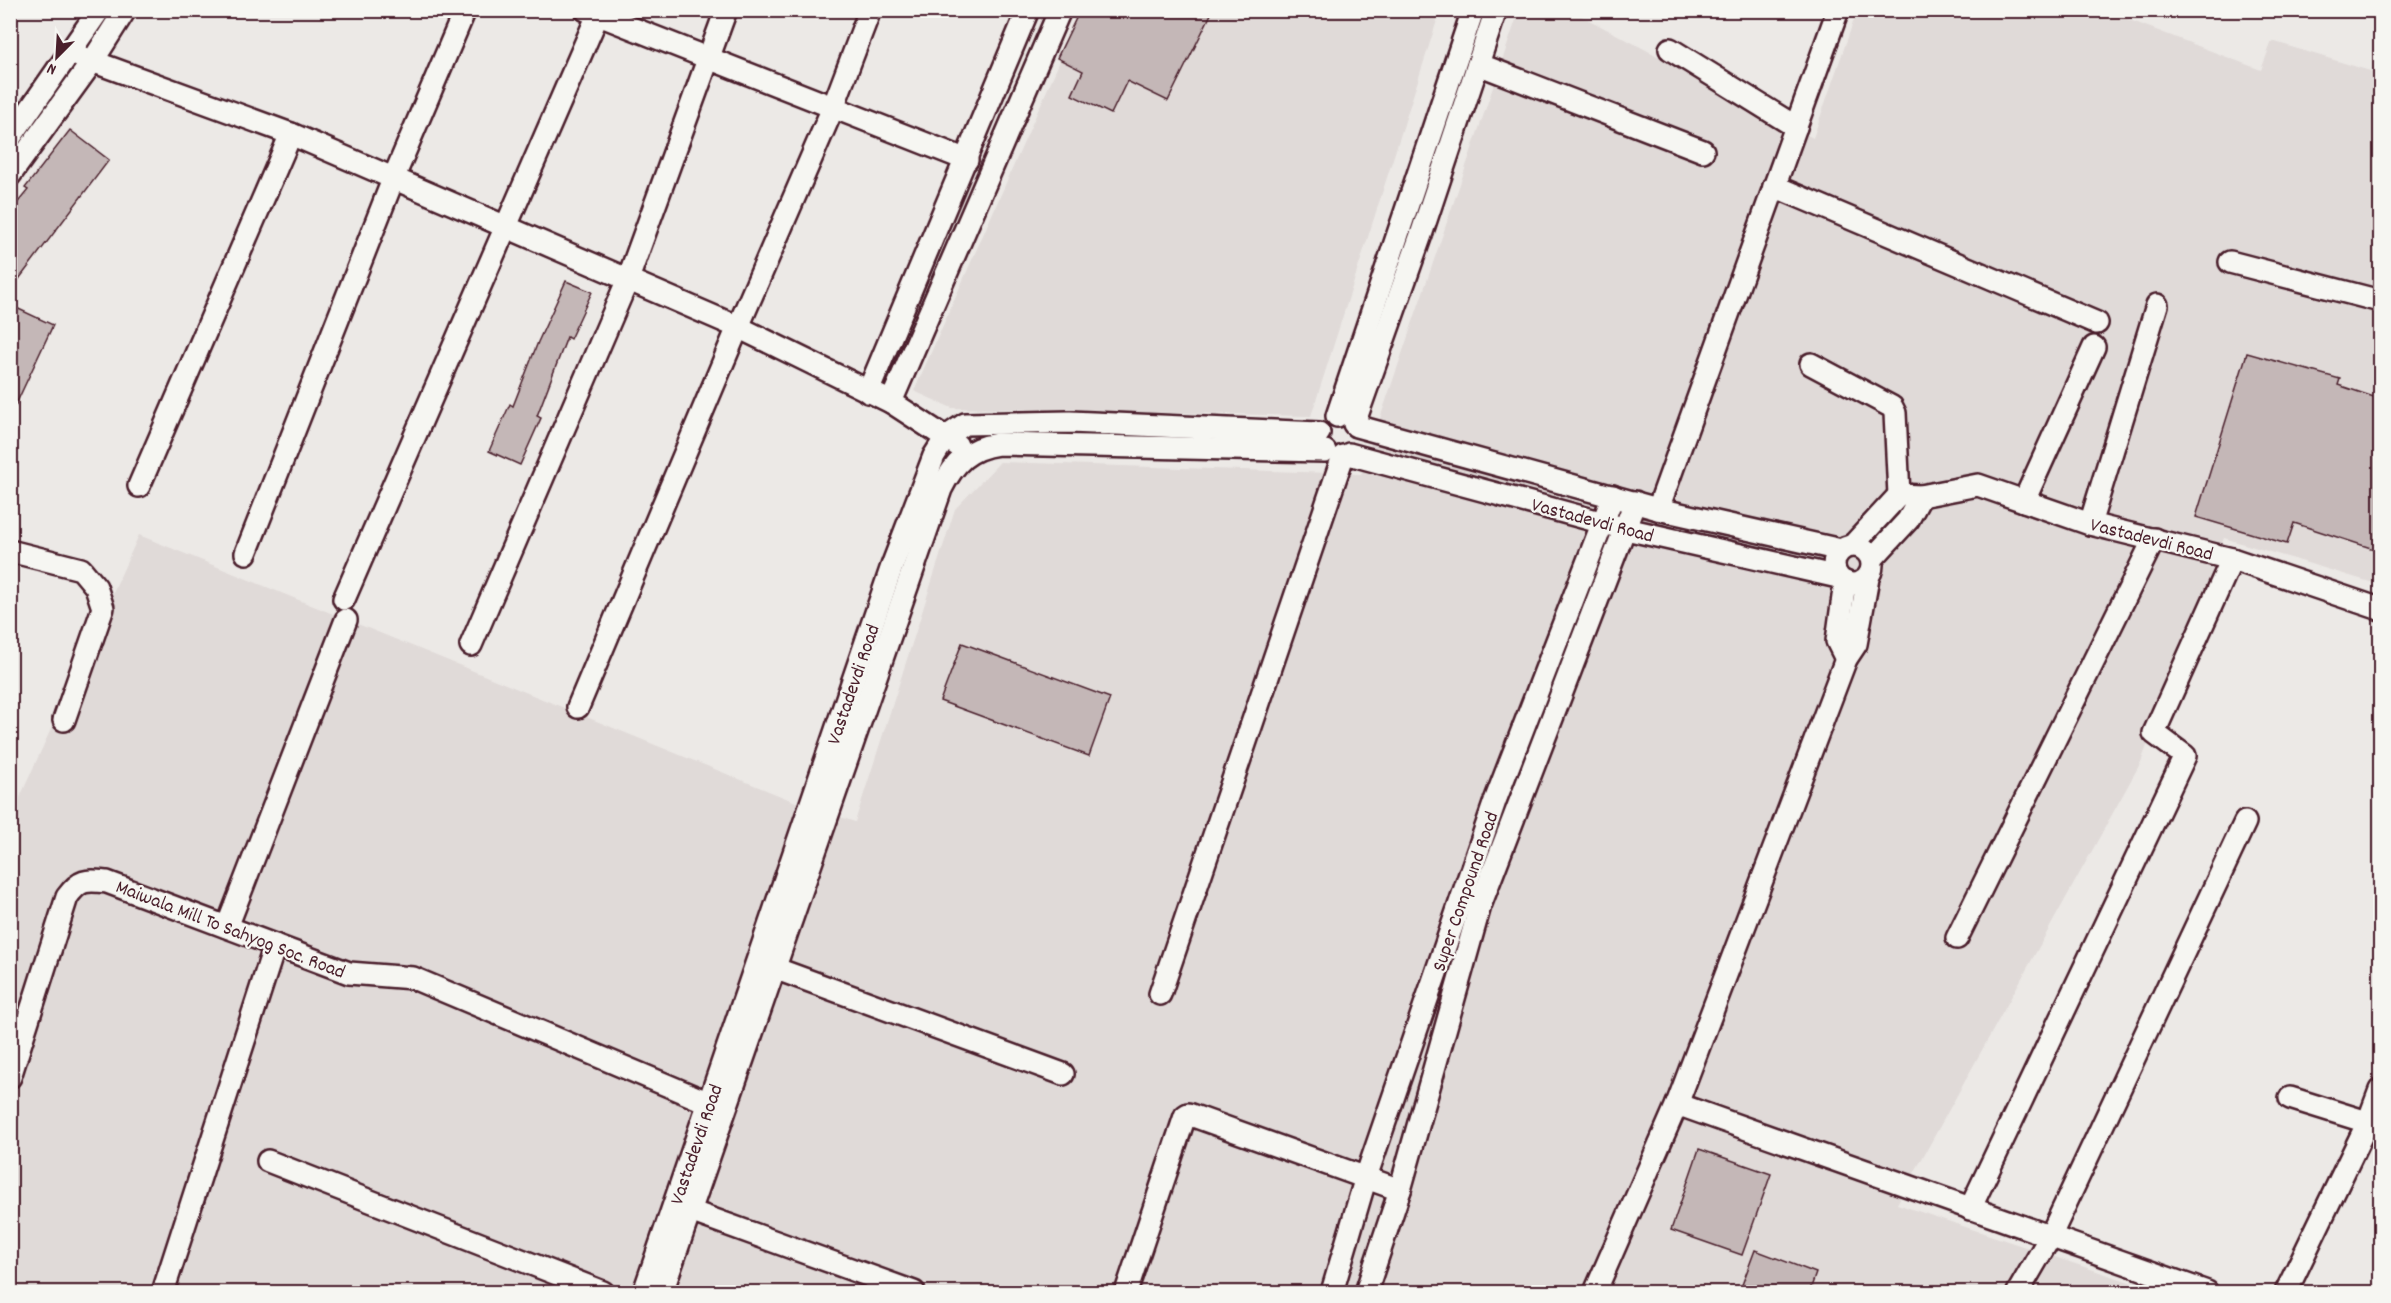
<svg xmlns="http://www.w3.org/2000/svg" width="2391" height="1303" viewBox="0 0 2391 1303" font-family="Dekko,sans-serif">
<rect width="100%" height="100%" fill="#ece9e6"/>
<filter id="ink" filterUnits="userSpaceOnUse"><feTurbulence type="fractalNoise" baseFrequency=".0167" numOctaves="2"/><feDisplacementMap in="SourceGraphic" scale="12" xChannelSelector="R" yChannelSelector="G"/><feConvolveMatrix kernelMatrix="1 2 1 2 8 2 1 2 1" color-interpolation-filters="sRGB"/></filter>
<g filter="url(#ink)">
<g fill="#e0dad8">
<path d="M1082 11H1440L1311 416 952 408 914 391Z"/>
<path d="M1519 11H1572L1813 138 1857 11H2106L2261 70 2272 41 2380 74V585L2224 538 2141 762 1897 1204 2159 1292H11V817L139 535 793 801 855 822 955 509 1000 462 1361 474Z"/>
</g>
<g fill="#c4b7b7" stroke="#4a1f2b" stroke-width="1.5">
<path d="M1080 10H1213L1168 101 1127 81 1111 114 1072 95 1083 71 1057 58Z"/>
<path d="M70 130 109 160 10 291V212L28 190 25 188Z"/>
<path d="M566 281 592 292 570 339 567 337 537 416 541 418 520 465 489 451 510 404 513 406 538 342Z"/>
<path d="M10 305 53 325 10 417Z"/>
<path d="M2247 353 2340 379 2338 385 2380 399V551L2294 523 2287 544 2196 517Z"/>
<path d="M962 643 1110 698 1089 756 940 701Z"/>
<path d="M1699 1149 1771 1174 1742 1255 1671 1230Z"/>
<path d="M1755 1250 1816 1273 1809 1293H1739Z"/>
</g>
<g fill="none" stroke-linecap="round" stroke-linejoin="round">
<g stroke="#4a1f2b" stroke-width="26">
<g id="minor">
<path d="M586 10 967 160"/>
<path d="M1670 49 1796 127"/>
<path d="M70 53 291 134 738 327 891 402 957 445"/>
<path d="M1478 64 1703 151"/>
<path d="M10 138 99 10"/>
<path d="M10 175 92 62 125 10"/>
<path d="M1774 186 2097 323"/>
<path d="M2230 262 2380 301"/>
<path d="M1811 364 1892 407 1895 413 1899 495"/>
<path d="M868 392 1028 10"/>
<path d="M891 402 1060 10"/>
<path d="M1337 416 1473 10"/>
<path d="M1354 424 1422 232 1496 10"/>
<path d="M1356 426 1658 509 1841 550"/>
<path d="M1349 454 1626 529 1838 577"/>
<path d="M139 486 291 134"/>
<path d="M2024 501 2094 347"/>
<path d="M1658 509 1838 10"/>
<path d="M2090 524 2157 305"/>
<circle cx="1853" cy="565" r="19"/>
<path d="M1852 546 1899 495 1921 496 1978 485 2090 524 2232 559 2380 609"/>
<path d="M10 551 81 569 96 587 103 608 64 720"/>
<path d="M246 553 394 177 465 10"/>
<path d="M1872 559 1908 520 1921 496"/>
<path d="M1845 582 1837 641 1846 659"/>
<path d="M344 599 600 10"/>
<path d="M471 645 628 279 726 10"/>
<path d="M578 707 738 327 832 110 870 10"/>
<path d="M227 927 346 620"/>
<path d="M1957 938 2154 539"/>
<path d="M774 968 1063 1074"/>
<path d="M1160 994 1343 456"/>
<path d="M10 1077 67 897C80 879 86 880 107 882L349 973 413 978 721 1108"/>
<path d="M2290 1098 2380 1126"/>
<path d="M1677 1104 2207 1292"/>
<path d="M268 1161 603 1292"/>
<path d="M1970 1209 2185 756 2154 733 2232 559"/>
<path d="M690 1211 914 1292"/>
<path d="M163 1292 275 945"/>
<path d="M644 1292 892 566 934 456 946 437 965 424 1070 422 1319 433"/>
<path d="M662 1292 941 489C954 463 968 448 998 444L1325 451"/>
<path d="M1126 1292 1185 1116 1188 1114 1400 1190"/>
<path d="M1332 1292 1366 1177 1495 801 1613 496"/>
<path d="M1366 1292 1400 1190 1480 906 1635 502"/>
<path d="M1595 1292 1677 1104 1846 659 1856 644 1868 578"/>
<path d="M2018 1292 2050 1237 2245 822"/>
<path d="M2286 1292 2368 1122 2380 1090"/>
</g>
</g>
<use href="#minor" stroke="#f6f6f2" stroke-width="21"/>
</g>
</g>
<g text-anchor="middle" stroke-width="4.5" stroke-linejoin="round" paint-order="stroke">
<g font-size="20" fill="#4a1f2b" stroke="#f6f6f2">
<text transform="translate(1593 519) rotate(15)" y="7">Vastadevdi Road</text>
<text transform="translate(2152 538) rotate(14)" y="7">Vastadevdi Road</text>
<text transform="translate(852 684) rotate(-71)" y="7">Vastadevdi Road</text>
<text transform="translate(1464 891) rotate(-71)" y="7">Super Compound Road</text>
<text transform="translate(231 928) rotate(21)" y="7">Maiwala Mill To Sahyog Soc. Road</text>
<text transform="translate(695 1144) rotate(-71)" y="7">Vastadevdi Road</text>
</g>
</g>
<rect width="2391" height="1303" fill="none" stroke="#f6f6f2" stroke-width="36"/>
<rect x="18" y="18" width="2355" height="1267" fill="none" stroke="#4a1f2b" stroke-width="2" filter="url(#ink)"/>
<g transform="translate(57 57) rotate(204)" stroke="#f6f6f2" stroke-width="4.5" paint-order="stroke">
<path d="M0-4.5L10 22L0 15L-10 22Z" fill="#4a1f2b"/>
<text y="-9" font-size="16" font-weight="bold" text-anchor="middle" fill="#4a1f2b">N</text>
</g>
</svg>
